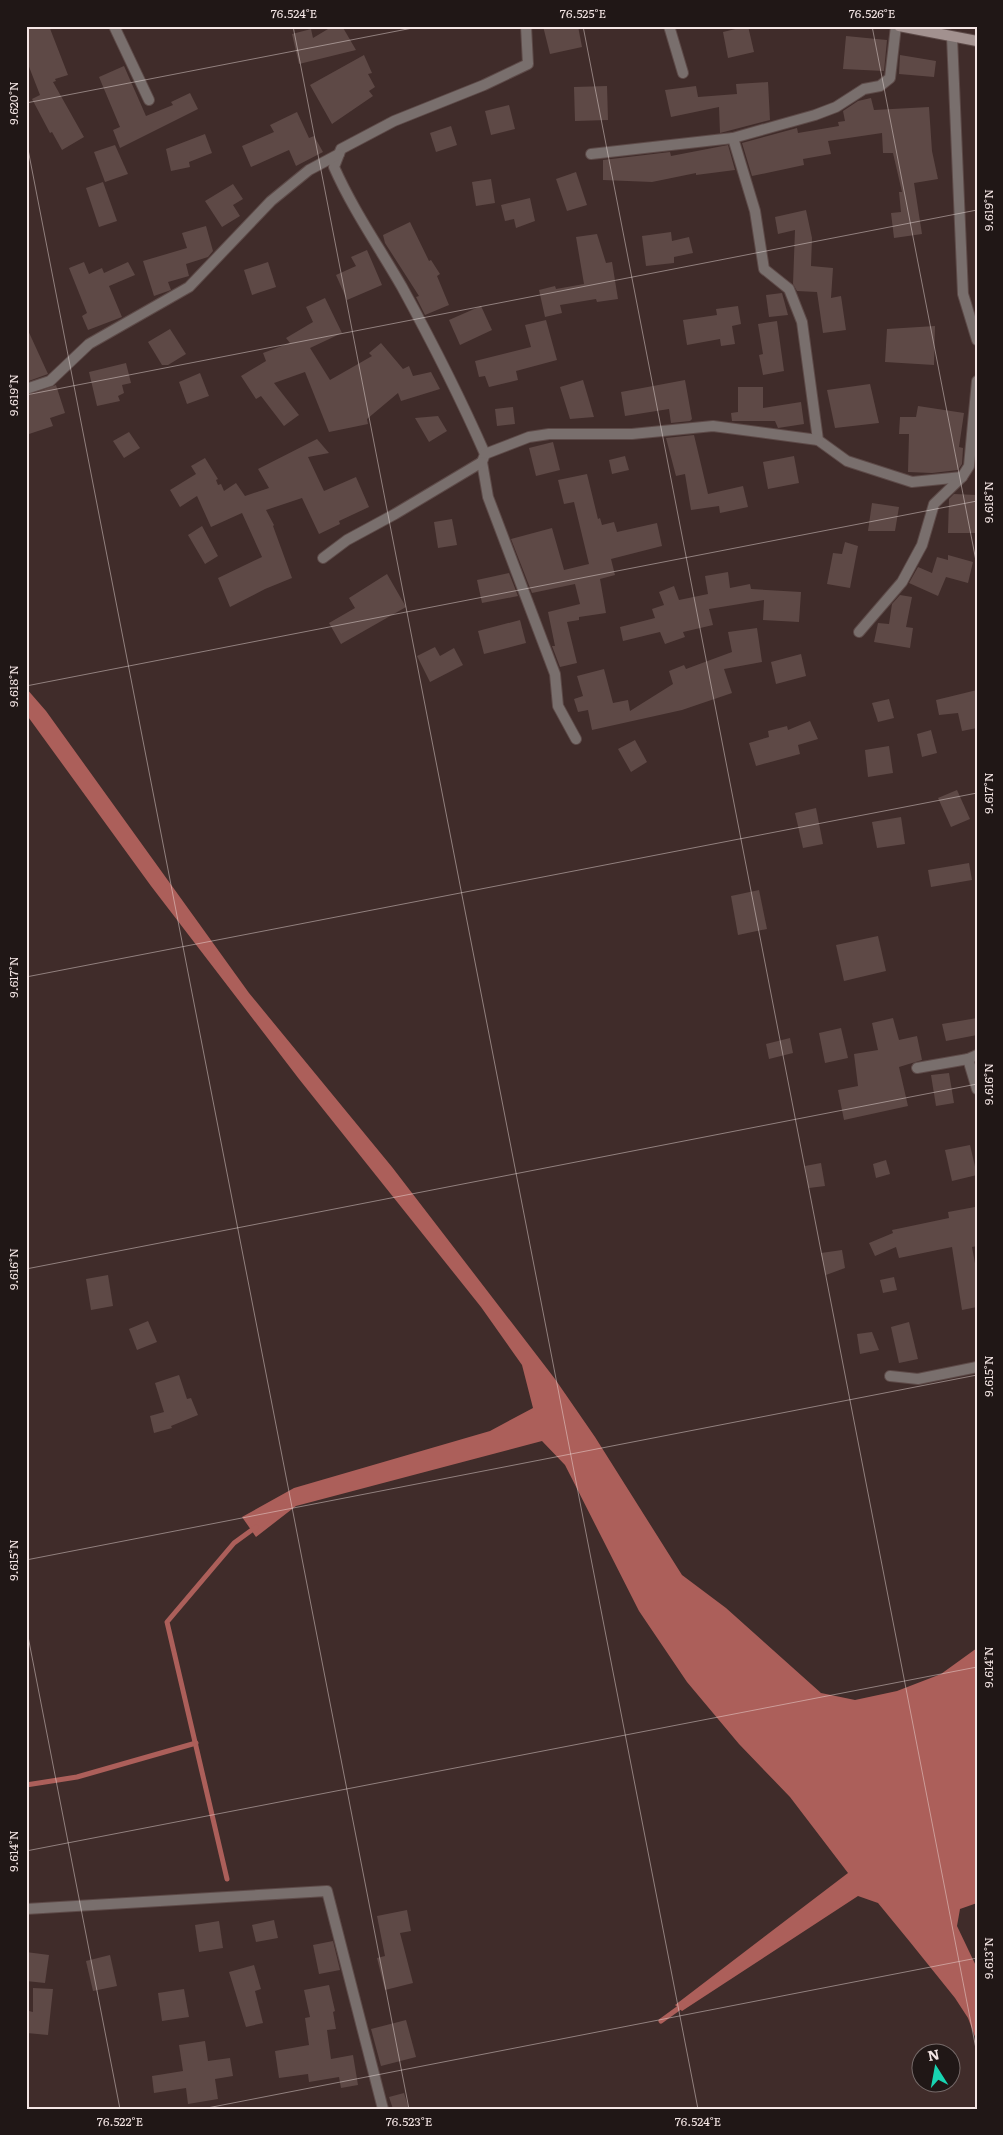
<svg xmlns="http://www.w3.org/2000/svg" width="1003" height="2135" viewBox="0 0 1003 2135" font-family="Literata,serif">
<rect width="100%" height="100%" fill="#402c2a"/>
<path fill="#ac5f5a" d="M26 688 46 711 249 993 392 1167 555 1379 595 1437 682 1575 726 1608 821 1693 855 1700 897 1691 941 1674 977 1648V1903L960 1909 957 1926 977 1968V2042L968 2018 955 1998 910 1942 878 1903 858 1896 682 2011 675 2005 848 1873 790 1797 739 1744 687 1682 639 1611 565 1465 542 1441 296 1506 256 1537 242 1517 294 1488 490 1431 533 1408 522 1365 481 1307 299 1079 151 886 26 714Z"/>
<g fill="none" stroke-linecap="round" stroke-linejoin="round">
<g stroke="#ac5f5a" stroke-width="5">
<path d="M26 1785 77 1777 196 1743"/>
<path d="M227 1879 167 1622 234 1543 256 1527"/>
<path d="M661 2021 683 2005"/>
</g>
</g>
<g fill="#5e4946">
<path d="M26 26H49L68 75 55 79 56 81 53 82 84 137 62 150 52 132 50 133 32 99 40 95 26 59Z"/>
<path d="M333 26H342L356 50 299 64 292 34 311 29 313 38Z"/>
<path d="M543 26H578L582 47 550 54Z"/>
<path d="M748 26 754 52 728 58 723 32Z"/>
<path d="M846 36 887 40 884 71 843 69Z"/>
<path d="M364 55 372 73 368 74 375 87 369 91 373 96 332 124 310 85Z"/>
<path d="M900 55 936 61 934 77 899 74Z"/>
<path d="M124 66 146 116 173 105 171 102 190 93 198 109 120 148 113 130 120 127 99 77Z"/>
<path d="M768 82 770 120 720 133 719 107 671 117 665 90 696 86 698 97 737 94 736 84Z"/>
<path d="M607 86 608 120 575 121 574 87Z"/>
<path d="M871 98 874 110 929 107 932 151 938 179 914 183 922 234 894 238 891 213 901 212 899 192H902L893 153H883L882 133 828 141 831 154 803 159 804 165 752 176 742 143 797 128 798 133 839 126 838 122 845 121 843 111 858 101Z"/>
<path d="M509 105 515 129 491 135 485 111Z"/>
<path d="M297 112 309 138 314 136 323 152 296 166 289 150 251 167 242 146 274 132 270 125Z"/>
<path d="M451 126 457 145 436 152 430 133Z"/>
<path d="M205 134 212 153 189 162 190 167 171 171 166 149Z"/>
<path d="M115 145 128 174 105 182 94 152Z"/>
<path d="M728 145 735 170 696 175V173L652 182 603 180V160L670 152 671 156Z"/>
<path d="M576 172 587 205 567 211 556 179Z"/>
<path d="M491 179 495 203 476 206 472 182Z"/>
<path d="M103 182 117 221 99 227 86 188Z"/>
<path d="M233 184 243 199 233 205 240 216 222 227 205 201Z"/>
<path d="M530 198 535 221 516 228 514 219 505 221 501 205Z"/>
<path d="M806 210 812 238 811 266 833 268 831 298 841 296 846 330 823 333 817 292 797 291 793 284 795 230 778 234 775 217Z"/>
<path d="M410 222 429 261 431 260 440 274 437 276 449 305 425 315 416 297 419 296 385 243 383 235Z"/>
<path d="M206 226 213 251 208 257 186 264 189 276 168 282 171 290 154 296 143 261 187 248 182 233Z"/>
<path d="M671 232 672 241 689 237 693 253 674 257V263L646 266 642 236Z"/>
<path d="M597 234 606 263 612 262 618 299 597 302 596 299 560 305 562 313 545 317 539 290 555 286 556 289 584 284 576 237Z"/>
<path d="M367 250 382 285 347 300 336 275 356 266 351 257Z"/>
<path d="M84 262 89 274 102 268 104 273 128 262 135 275 109 286 122 317 88 330 82 316 87 313 69 268Z"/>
<path d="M268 262 276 287 252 295 244 270Z"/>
<path d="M782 293 788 315 769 317 766 295Z"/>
<path d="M325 298 342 333 310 348 330 380 372 356 369 353 381 343 403 369 409 366 413 376 431 372 440 389 401 401 398 393 367 419 368 424 329 432 305 372 274 383 299 415 284 426 261 396 256 399 241 376 266 361 263 353 290 343 286 338 313 322 306 307Z"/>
<path d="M481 306 492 330 460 345 449 320Z"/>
<path d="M738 306 741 324 732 326 735 344 721 346 720 339 687 345 683 320 717 315 716 309Z"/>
<path d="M546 320 557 360 516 371 518 380 489 387 485 376 479 377 475 361 531 347 525 325Z"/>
<path d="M777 321 784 371 763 375 759 355 763 354 758 324Z"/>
<path d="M26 326 48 374 26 382Z"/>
<path d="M935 326 934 365 885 362 887 329Z"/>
<path d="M170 329 186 354 168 365H162L148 342Z"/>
<path d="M126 363 131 383 122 385 124 393 118 396 120 401 97 406 89 372Z"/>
<path d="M200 373 209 396 187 404 179 382Z"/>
<path d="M583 380 594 417 570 419 560 387Z"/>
<path d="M685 380 692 419 690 421 671 423 669 409 625 416 621 392Z"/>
<path d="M870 384 879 423 835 428 827 390Z"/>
<path d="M56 385 65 413 50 418 53 426 26 435V396Z"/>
<path d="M738 387H763V408L801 402 804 424 778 428 775 421H732L731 413 738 412Z"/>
<path d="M918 406 964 413 959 447 963 448 962 464 958 470 932 473 908 472 909 434H899L900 417H916Z"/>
<path d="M513 407 515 424 497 426 495 409Z"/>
<path d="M438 416 447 431 429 442 415 418Z"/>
<path d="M129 432 140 448 124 458 113 441Z"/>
<path d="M694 435 708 494 743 486 748 507 720 513 719 506 691 510 685 474 676 476 666 438Z"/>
<path d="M317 439 329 453 308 457 324 491 356 477 369 507 339 521 340 524 319 534 302 498 266 510 274 525 273 526 292 578 265 589 230 607 218 578 262 557 242 513 211 527 197 496 180 507 170 490 196 474 191 466 205 458 218 479 216 480 218 485 221 484 224 491 236 483 245 496 269 488 258 469Z"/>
<path d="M553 442 560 470 536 476 529 448Z"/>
<path d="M625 456 629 470 612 474 609 460Z"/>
<path d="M794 456 799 483 768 489 763 462Z"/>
<path d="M587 474 598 519 600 518 602 525 614 522 617 532 657 523 662 546 611 559 615 575 600 579 606 613 579 617V620L567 622 577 663 560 667 552 646H555L548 612 580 604 575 584 532 593 511 539 552 528 564 570 589 564 574 502 564 504 558 480Z"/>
<path d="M954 494 977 495V533H948L949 499Z"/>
<path d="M872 503 899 507 895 531H868Z"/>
<path d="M452 519 457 545 438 548 434 522Z"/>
<path d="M202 526 218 556 205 564 188 535Z"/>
<path d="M845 542 858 546 850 588 827 584 833 553 842 554Z"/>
<path d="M948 555 973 562 968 583 946 577 938 596 909 583 918 567 932 573 937 557 948 560Z"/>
<path d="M728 572 730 588 750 584 751 589 801 592 799 622 763 620 764 600 709 609 713 625 683 632 685 637 665 644 660 632 623 641 620 627 655 618 652 609 664 605 659 592 674 586 679 600 708 594 705 576Z"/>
<path d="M509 573 518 596 482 603 477 580Z"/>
<path d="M387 574 406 607 341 644 329 623 355 608 349 598Z"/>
<path d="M900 595 912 597 906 627 913 628 910 648 874 642 878 623 889 624 892 604Z"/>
<path d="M520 620 526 643 484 654 478 631Z"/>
<path d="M757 628 762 662 724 669 732 693 682 710 592 730 588 710 578 712 574 699 583 696 577 676 604 669 613 703 628 700 630 711 673 684 669 671 684 665 686 669 732 652 728 632Z"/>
<path d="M435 647 440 656 454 648 463 665 430 682 417 656Z"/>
<path d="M801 654 806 676 776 684 771 662Z"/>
<path d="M977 690V728L962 731 958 713 939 715 936 700Z"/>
<path d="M889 699 894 718 878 722 872 703Z"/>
<path d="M810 721 818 739 798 745 800 754 756 766 749 743 769 737 768 731 787 726 788 730Z"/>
<path d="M931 730 937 753 922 757 917 734Z"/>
<path d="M635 740 647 762 631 772 618 749Z"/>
<path d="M889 746 893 773 868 777 865 750Z"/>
<path d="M957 790 970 819 951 827 938 798Z"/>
<path d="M816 808 823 844 803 848 795 813Z"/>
<path d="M901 817 905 844 877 848 872 822Z"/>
<path d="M969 863 972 880 931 887 928 870Z"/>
<path d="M759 890 767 929 738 935 731 896Z"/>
<path d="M878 936 886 971 844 981 836 945Z"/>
<path d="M893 1018 899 1040 917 1036 922 1060 899 1067 908 1106 844 1120 838 1090 858 1086 854 1054 878 1050 872 1023Z"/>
<path d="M977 1018V1035L946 1041 942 1024Z"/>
<path d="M841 1028 848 1058 825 1063 819 1033Z"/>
<path d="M790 1038 793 1053 769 1059 766 1044Z"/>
<path d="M949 1073 954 1103 936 1106 931 1075Z"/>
<path d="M970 1145 977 1175 952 1181 945 1150Z"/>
<path d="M886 1160 890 1174 876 1178 873 1164Z"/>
<path d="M821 1163 825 1186 809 1188 805 1166Z"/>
<path d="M975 1207 977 1246 972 1247 977 1274V1307L962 1310 952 1247 899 1258 896 1247 875 1256 869 1243 893 1233 892 1230 949 1218 948 1212Z"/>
<path d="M842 1250 845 1268 826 1275 821 1253Z"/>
<path d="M108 1275 113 1306 91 1310 86 1279Z"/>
<path d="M894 1277 897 1290 883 1293 880 1280Z"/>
<path d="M148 1321 157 1342 137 1350 129 1329Z"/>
<path d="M909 1322 918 1359 899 1363 891 1327Z"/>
<path d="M872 1332 879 1350 860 1354 857 1334Z"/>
<path d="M179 1375 187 1399 191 1398 198 1415 171 1426 172 1428 154 1433 150 1416 164 1412 155 1383Z"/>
<path d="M407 1910 411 1931 400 1933 413 1983 385 1990 377 1958 385 1956 377 1916Z"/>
<path d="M274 1920 278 1938 256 1942 252 1925Z"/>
<path d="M219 1921 223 1948 199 1952 195 1925Z"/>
<path d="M333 1941 340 1970 319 1974 313 1945Z"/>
<path d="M26 1952 49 1955 45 1983 26 1981Z"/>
<path d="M110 1955 117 1986 93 1991 86 1961Z"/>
<path d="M254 1965 261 1989 255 1991 263 2023 246 2027 229 1972Z"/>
<path d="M329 1985 335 2011 333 2012 336 2029 327 2030 331 2059 353 2055 358 2085 341 2088 339 2077 309 2082 308 2074 279 2078 275 2051 309 2045 305 2018 310 2017 304 1990Z"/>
<path d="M33 1988 53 1989 48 2035 27 2033 29 2011 33 2012Z"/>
<path d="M184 1989 189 2017 162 2021 158 1993Z"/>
<path d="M406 2020 416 2057 381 2066 371 2029Z"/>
<path d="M205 2041 208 2061 230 2058 233 2076 215 2079 218 2099 188 2104 186 2088 154 2093 152 2076 183 2071 179 2045Z"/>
<path d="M404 2093 409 2109H393L389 2097Z"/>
</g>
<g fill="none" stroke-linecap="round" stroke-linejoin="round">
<g stroke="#5d4a48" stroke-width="12">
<g id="minor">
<path d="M114 26 149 100"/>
<path d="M526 26 528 64 484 85 394 121 341 149 334 167C353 210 379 247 402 287 432 342 460 397 485 454L482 462 488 497 555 674 558 706 576 739"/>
<path d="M669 26 683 73"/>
<path d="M896 26 890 78 880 86 864 89 836 107 815 115 733 138 755 211 764 269 789 289 802 322 818 440 847 461 912 482 962 477"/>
<path d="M952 37 963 294 977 340"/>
<path d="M591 154 733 138"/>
<path d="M26 389 50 381 89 344 189 287 271 201 309 170 339 154"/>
<path d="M485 454 529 437 549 434H632L713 426 818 440"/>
<path d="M323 558 347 540 395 514 482 462"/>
<path d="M859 632 902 582 922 545 934 504 962 477 969 466 977 381"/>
<path d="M977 1055 968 1059 977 1089"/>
<path d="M917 1068 968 1059"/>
<path d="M890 1376 918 1379 977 1367"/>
<path d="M26 1909 327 1891 383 2109"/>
</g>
</g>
<g stroke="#5d4a48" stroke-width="12">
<path id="secondary" d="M899 26 977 41"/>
</g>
<use href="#minor" stroke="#796f6d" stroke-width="10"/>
<use href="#secondary" stroke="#a2918f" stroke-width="10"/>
</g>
<path fill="none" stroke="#f4e6e5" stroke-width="1" stroke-opacity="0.45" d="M293 26 698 2109M583 26 977 2054M872 26 977 566M26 103 423 26M26 139 409 2109M26 395 977 210M26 686 977 501M26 977 977 793M26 1269 977 1084M26 1560 977 1375M26 1626 120 2109M26 1851 977 1667M202 2109 977 1958"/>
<rect width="1003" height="2135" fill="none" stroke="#201716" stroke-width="55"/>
<g transform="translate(936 2068) rotate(349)"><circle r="24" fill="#201716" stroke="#756a69"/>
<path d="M0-4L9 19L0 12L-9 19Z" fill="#18d5b2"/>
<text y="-8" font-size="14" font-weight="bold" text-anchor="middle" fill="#f4e6e5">N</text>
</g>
<rect x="28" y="28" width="948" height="2080" fill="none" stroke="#f4e6e5" stroke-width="2"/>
<g font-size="12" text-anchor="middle" fill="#f4e6e5">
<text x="294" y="18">76.524°E</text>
<text x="583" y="18">76.525°E</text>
<text x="872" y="18">76.526°E</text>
<text transform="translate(14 103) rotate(-90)" y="4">9.620°N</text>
<text transform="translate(989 210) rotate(-90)" y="4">9.619°N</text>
<text transform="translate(14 395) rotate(-90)" y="4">9.619°N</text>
<text transform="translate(989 502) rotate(-90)" y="4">9.618°N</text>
<text transform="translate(14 686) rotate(-90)" y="4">9.618°N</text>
<text transform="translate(989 793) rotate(-90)" y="4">9.617°N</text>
<text transform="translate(14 977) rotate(-90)" y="4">9.617°N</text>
<text transform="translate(989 1084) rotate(-90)" y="4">9.616°N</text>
<text transform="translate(14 1269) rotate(-90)" y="4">9.616°N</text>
<text transform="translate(989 1376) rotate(-90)" y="4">9.615°N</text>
<text transform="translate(14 1560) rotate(-90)" y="4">9.615°N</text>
<text transform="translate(989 1667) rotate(-90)" y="4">9.614°N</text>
<text transform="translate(14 1851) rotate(-90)" y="4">9.614°N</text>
<text transform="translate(989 1958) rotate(-90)" y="4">9.613°N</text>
<text x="120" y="2126">76.522°E</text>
<text x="409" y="2126">76.523°E</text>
<text x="698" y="2126">76.524°E</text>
</g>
</svg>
